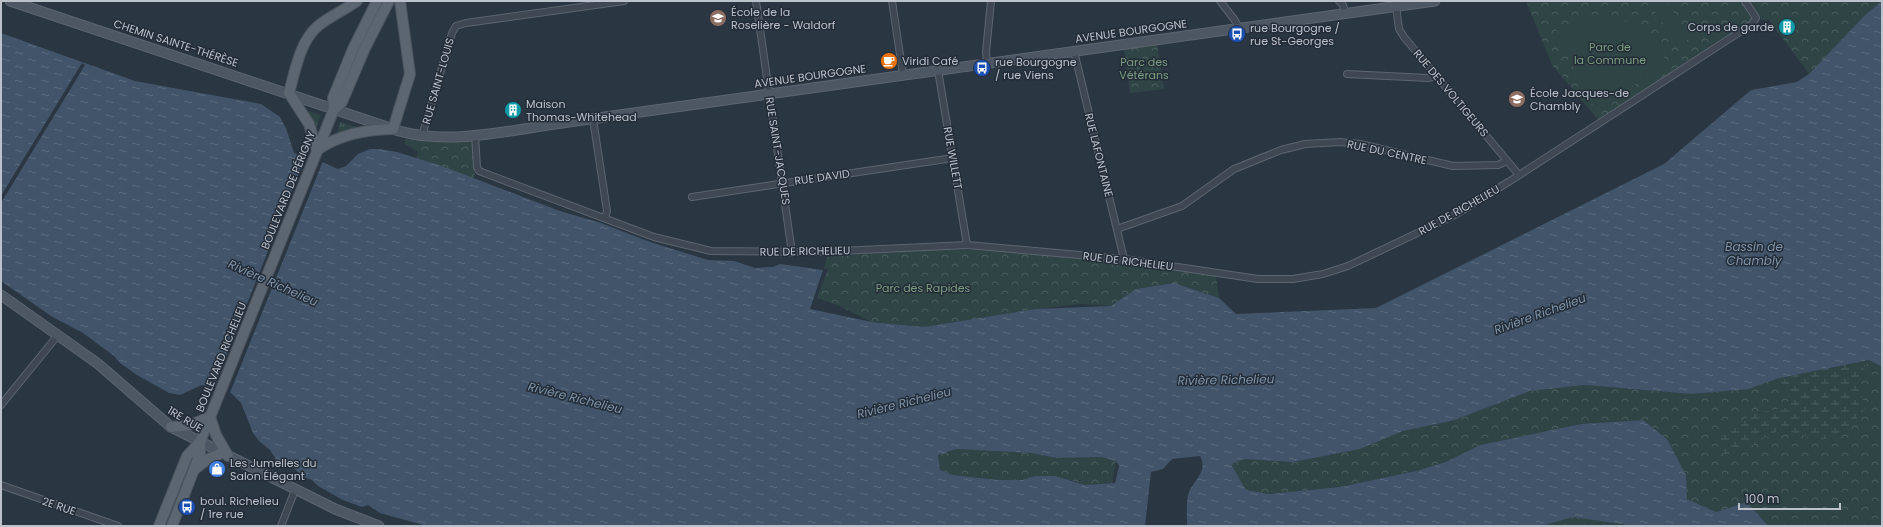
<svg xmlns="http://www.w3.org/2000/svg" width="1883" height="527" viewBox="0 0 1883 527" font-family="Poppins,sans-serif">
<defs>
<pattern id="grass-tufts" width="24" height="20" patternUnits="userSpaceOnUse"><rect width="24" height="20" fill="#2f4545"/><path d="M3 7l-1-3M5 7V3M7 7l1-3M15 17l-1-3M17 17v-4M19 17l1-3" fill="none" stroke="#4b5e5e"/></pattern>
<pattern id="forest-crowns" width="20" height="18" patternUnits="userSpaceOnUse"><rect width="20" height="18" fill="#2f4545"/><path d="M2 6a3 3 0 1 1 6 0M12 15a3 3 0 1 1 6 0" fill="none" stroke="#4b5e5e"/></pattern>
<pattern id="wetland-marsh" width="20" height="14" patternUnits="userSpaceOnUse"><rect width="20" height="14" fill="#2f4545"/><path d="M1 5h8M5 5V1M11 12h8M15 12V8" fill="none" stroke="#4b5e5e"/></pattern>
<pattern id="water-ripples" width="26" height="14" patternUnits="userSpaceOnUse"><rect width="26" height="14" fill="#415469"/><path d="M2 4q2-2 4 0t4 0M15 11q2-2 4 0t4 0" fill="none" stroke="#5a6b7d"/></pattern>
</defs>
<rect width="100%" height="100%" fill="#2a3642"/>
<g fill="url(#grass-tufts)">
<path d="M305 110 321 115 315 130Z"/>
<path d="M340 122 359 128 337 133Z"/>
</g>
<g fill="url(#forest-crowns)">
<path d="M1526 1H1745L1756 18 1600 122 1552 65Z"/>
<path d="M1749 1H1882L1865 15 1809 74 1769 20H1762Z"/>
<path d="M1157 44 1164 89 1130 93 1124 49Z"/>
<path d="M405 139 430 142 470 141C474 146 476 173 474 179L417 158 418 152 405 144Z"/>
<path d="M938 249C1031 250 1124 262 1216 276L1219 298 1174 283 1136 289 1112 306 1081 304 1035 309 924 327 872 322 837 305 817 298 828 269 824 268 827 257Z"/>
<path d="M1869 360 1882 367V526H1768L1747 502 1716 512 1687 499 1686 475 1667 439 1643 420 1581 424 1480 445 1446 462 1416 471 1340 487 1269 494 1246 490 1231 464 1244 459 1293 462 1360 449 1403 431 1455 420 1530 391 1585 385 1692 394 1749 389 1776 379 1789 397 1786 408 1756 413 1729 458 1781 429 1819 440 1865 409 1857 379Z"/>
<path d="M956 449 1031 453 1057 458 1102 457 1116 461 1112 483 1085 485 1071 480 1035 476 1022 480H998L953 475 940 470 938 455Z"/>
<path d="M1573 517 1631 524 1635 526H1541Z"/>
</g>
<path fill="url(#wetland-marsh)" d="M1869 360 1857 379 1865 409 1841 436 1819 440 1781 429 1729 458 1718 442 1731 426 1756 413 1786 408 1789 397 1776 379Z"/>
<g fill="#2f4545">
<path d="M1648 1H1665L1691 37 1679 46Z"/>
<path d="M1607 16C1637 21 1656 37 1668 66L1625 90 1627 94 1604 108 1588 103 1575 80 1579 77 1554 32C1571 22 1587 17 1607 16Z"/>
</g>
<path fill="url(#water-ripples)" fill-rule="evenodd" d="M1882 1V367L1869 360 1776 379 1749 389 1692 394 1585 385 1530 391 1455 420 1403 431 1360 449 1293 462 1244 459 1231 464 1246 490 1269 494 1340 487 1416 471 1446 462 1480 445 1581 424 1643 420 1667 439 1686 475 1687 499 1716 512 1747 502 1768 526H1635L1573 517 1541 526H1187C1187 518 1186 499 1189 492 1195 478 1208 472 1200 456L1172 459 1163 469 1151 472 1145 526H427L380 513 368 505 362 507 343 500 318 486 312 480 301 476 293 467 277 461 270 450 259 441 253 433 241 403 231 393 202 385 180 395 169 393 137 375 120 363 114 356 83 333 51 316 1 281V33L135 81 261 104 280 117 286 128 294 153 302 156 304 154 338 169 346 166 358 154 370 149H380L397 152 442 166 560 211 601 223 650 242 708 260 734 261 755 268 773 267 780 264 823 270 810 309 872 322 924 327 1035 309 1111 306 1136 289 1174 283 1219 298 1236 314 1376 308 1664 164 1751 90 1797 82 1809 74 1865 15ZM956 449 1031 453 1057 458 1102 457 1116 461 1119 466 1115 483 1085 485 1055 476H1035L1022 480H998L953 475 940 470 938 455Z"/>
<g fill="#2a3642">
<path d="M82 63 85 65 1 203V196Z"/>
<path d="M307 153 327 162 323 161 229 395 213 389Z"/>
</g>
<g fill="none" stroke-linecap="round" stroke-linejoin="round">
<g stroke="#5c656f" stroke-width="8">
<g id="street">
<path d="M756 1 792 253"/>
<path d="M892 1 903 75"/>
<path d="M1220 1 1234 19 1239 28"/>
<path d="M1339 1 1343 5 1345 13"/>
<path d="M1396 6 1399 29 1404 37 1519 175"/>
<path d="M1074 51 1124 259"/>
<path d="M987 63 986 52 991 1"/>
<path d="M938 70 967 245"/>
<path d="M1347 74 1428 78 1437 76"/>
<path d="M593 119 607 211 605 218"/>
<path d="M475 135 477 167 479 171 654 237 711 251 820 252 967 245 1124 259 1258 279H1293L1323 274 1348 266 1453 216 1510 181 1752 24 1756 18 1745 1"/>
<path d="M422 136 452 33 456 26 466 23 624 1"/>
<path d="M692 197 953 158"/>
<path d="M1117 229 1182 206 1234 169 1281 150 1305 144 1340 142 1360 144 1453 166 1498 165 1507 161"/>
<path d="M1 405 58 335"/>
<path d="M1 485 118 526"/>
<path d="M281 526 295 490"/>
</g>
</g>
<g stroke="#5c656f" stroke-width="11">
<g id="secondary">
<path d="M10 1 399 131C451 146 516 129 569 122L1435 1"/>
<path d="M1 295 97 363 171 427 335 509 379 526"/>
</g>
</g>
<g stroke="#4b535e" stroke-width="12">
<g id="primary">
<path d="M334 109 333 98 353 49 377 1"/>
<path d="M317 150C341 134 364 130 393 129L410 74 400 1"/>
<path d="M317 150 309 124 289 93C295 71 300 41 318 26 330 16 345 10 357 1"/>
<path d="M210 417 216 435 228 456"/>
<path d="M171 427 190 425 210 417"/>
<path d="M195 469 208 459 222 453"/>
<path d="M159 526 187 456 200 442 334 109 342 102 365 48 389 1"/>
<path d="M172 526 200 454V442"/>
</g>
</g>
<use href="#street" stroke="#3e4752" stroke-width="6"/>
<use href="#secondary" stroke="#4d5764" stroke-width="9"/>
<use href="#primary" stroke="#5c6671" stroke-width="10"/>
</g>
<defs>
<g id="school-disc" transform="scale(0.9)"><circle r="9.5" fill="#8d6e63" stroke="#232c37"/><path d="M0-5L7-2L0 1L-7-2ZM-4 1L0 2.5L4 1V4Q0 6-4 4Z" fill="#fff"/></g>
<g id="building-disc" transform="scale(0.9)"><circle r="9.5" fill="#0f9aa8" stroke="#232c37"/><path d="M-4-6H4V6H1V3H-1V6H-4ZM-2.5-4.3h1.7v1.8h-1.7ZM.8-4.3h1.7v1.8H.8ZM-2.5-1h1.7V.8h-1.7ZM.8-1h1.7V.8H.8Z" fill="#fff"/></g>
<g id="bus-disc" transform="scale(0.9)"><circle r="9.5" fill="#1a4fb4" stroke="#232c37"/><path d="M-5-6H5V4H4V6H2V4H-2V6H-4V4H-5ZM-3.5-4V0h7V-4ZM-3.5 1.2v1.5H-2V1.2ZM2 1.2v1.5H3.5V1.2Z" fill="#fff"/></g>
<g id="cafe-disc" transform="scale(0.9)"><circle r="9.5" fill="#e8710a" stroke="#232c37"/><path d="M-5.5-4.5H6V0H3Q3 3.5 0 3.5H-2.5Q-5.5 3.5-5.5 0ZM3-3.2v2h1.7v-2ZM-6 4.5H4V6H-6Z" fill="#fff"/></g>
<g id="shop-disc" transform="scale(0.9)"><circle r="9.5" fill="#3f7fe0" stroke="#232c37"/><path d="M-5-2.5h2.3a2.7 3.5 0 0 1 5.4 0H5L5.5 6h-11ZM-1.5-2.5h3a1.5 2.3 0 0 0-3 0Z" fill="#fff"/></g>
</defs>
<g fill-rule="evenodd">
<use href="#school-disc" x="718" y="18"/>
<use href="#building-disc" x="1787" y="27"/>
<use href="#bus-disc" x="1237" y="34"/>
<use href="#cafe-disc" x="889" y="61"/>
<use href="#bus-disc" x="982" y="68"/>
<use href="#school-disc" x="1517" y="99"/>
<use href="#building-disc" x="513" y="110"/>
<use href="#shop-disc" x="217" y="469"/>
<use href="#bus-disc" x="187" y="507"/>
</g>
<g text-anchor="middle" stroke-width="3" stroke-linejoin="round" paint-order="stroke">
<g font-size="11" fill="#bbc2cb" stroke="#232c37" text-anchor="start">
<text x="731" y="16">École de la<tspan x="731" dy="13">Roselière - Waldorf</tspan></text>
<text x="1774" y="31" text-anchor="end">Corps de garde</text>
<text x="1250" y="32">rue Bourgogne /<tspan x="1250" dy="13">rue St-Georges</tspan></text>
<text x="902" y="65">Viridi Café</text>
<text x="995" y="66">rue Bourgogne<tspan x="995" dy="13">/ rue Viens</tspan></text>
<text x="1530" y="97">École Jacques-de<tspan x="1530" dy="13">Chambly</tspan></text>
<text x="526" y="108">Maison<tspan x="526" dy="13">Thomas-Whitehead</tspan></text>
<text x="230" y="467">Les Jumelles du<tspan x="230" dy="13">Salon Élégant</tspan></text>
<text x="200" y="505">boul. Richelieu<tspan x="200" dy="13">/ 1re rue</tspan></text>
</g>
<g font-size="11" fill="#bbc2cb" stroke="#232c37">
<text transform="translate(1131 31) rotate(-8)" y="4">AVENUE BOURGOGNE</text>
<text transform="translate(176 43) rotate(18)" y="4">CHEMIN SAINTE-THÉRÈSE</text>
<text transform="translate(810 76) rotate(-8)" y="4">AVENUE BOURGOGNE</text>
<text transform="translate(438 81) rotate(-74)" y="4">RUE SAINT-LOUIS</text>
<text transform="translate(1451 93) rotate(50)" y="4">RUE DES VOLTIGEURS</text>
<text transform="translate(778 151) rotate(81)" y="4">RUE SAINT-JACQUES</text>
<text transform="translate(1387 152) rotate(12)" y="4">RUE DU CENTRE</text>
<text transform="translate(1099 155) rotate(76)" y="4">RUE LAFONTAINE</text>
<text transform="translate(953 158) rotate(80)" y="4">RUE WILLETT</text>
<text transform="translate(822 177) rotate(-8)" y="4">RUE DAVID</text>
<text transform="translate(288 190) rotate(-68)" y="4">BOULEVARD DE PÉRIGNY</text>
<text transform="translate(1459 210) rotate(-29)" y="4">RUE DE RICHELIEU</text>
<text transform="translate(805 251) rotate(-1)" y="4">RUE DE RICHELIEU</text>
<text transform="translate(1128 261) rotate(7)" y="4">RUE DE RICHELIEU</text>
<text transform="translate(221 357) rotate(-68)" y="4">BOULEVARD RICHELIEU</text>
<text transform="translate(185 419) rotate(31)" y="4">1RE RUE</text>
<text transform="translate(59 506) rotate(19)" y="4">2E RUE</text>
</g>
<g font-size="11" fill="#7c9f82" stroke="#232c37">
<text x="1610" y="51">Parc de<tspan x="1610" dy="13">la Commune</tspan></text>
<text x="1144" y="66">Parc des<tspan x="1144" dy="13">Vétérans</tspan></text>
<text x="923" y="292">Parc des Rapides</text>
</g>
<g font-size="12" font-style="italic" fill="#7f95ab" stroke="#232c37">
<text x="1754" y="251">Bassin de<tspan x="1754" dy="14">Chambly</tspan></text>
<text transform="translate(273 283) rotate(24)" y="4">Rivière Richelieu</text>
<text transform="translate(1540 314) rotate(-20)" y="4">Rivière Richelieu</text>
<text transform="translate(1226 380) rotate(-1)" y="4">Rivière Richelieu</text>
<text transform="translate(575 398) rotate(14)" y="4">Rivière Richelieu</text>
<text transform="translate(904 403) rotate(-14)" y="4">Rivière Richelieu</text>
</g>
</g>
<rect width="1883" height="527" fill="none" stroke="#bbc2cb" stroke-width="4"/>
<path d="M1739 503v6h101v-6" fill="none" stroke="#bbc2cb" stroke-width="2"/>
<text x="1745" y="503" font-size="12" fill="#bbc2cb" stroke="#232c37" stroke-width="3" paint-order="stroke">100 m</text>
</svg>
